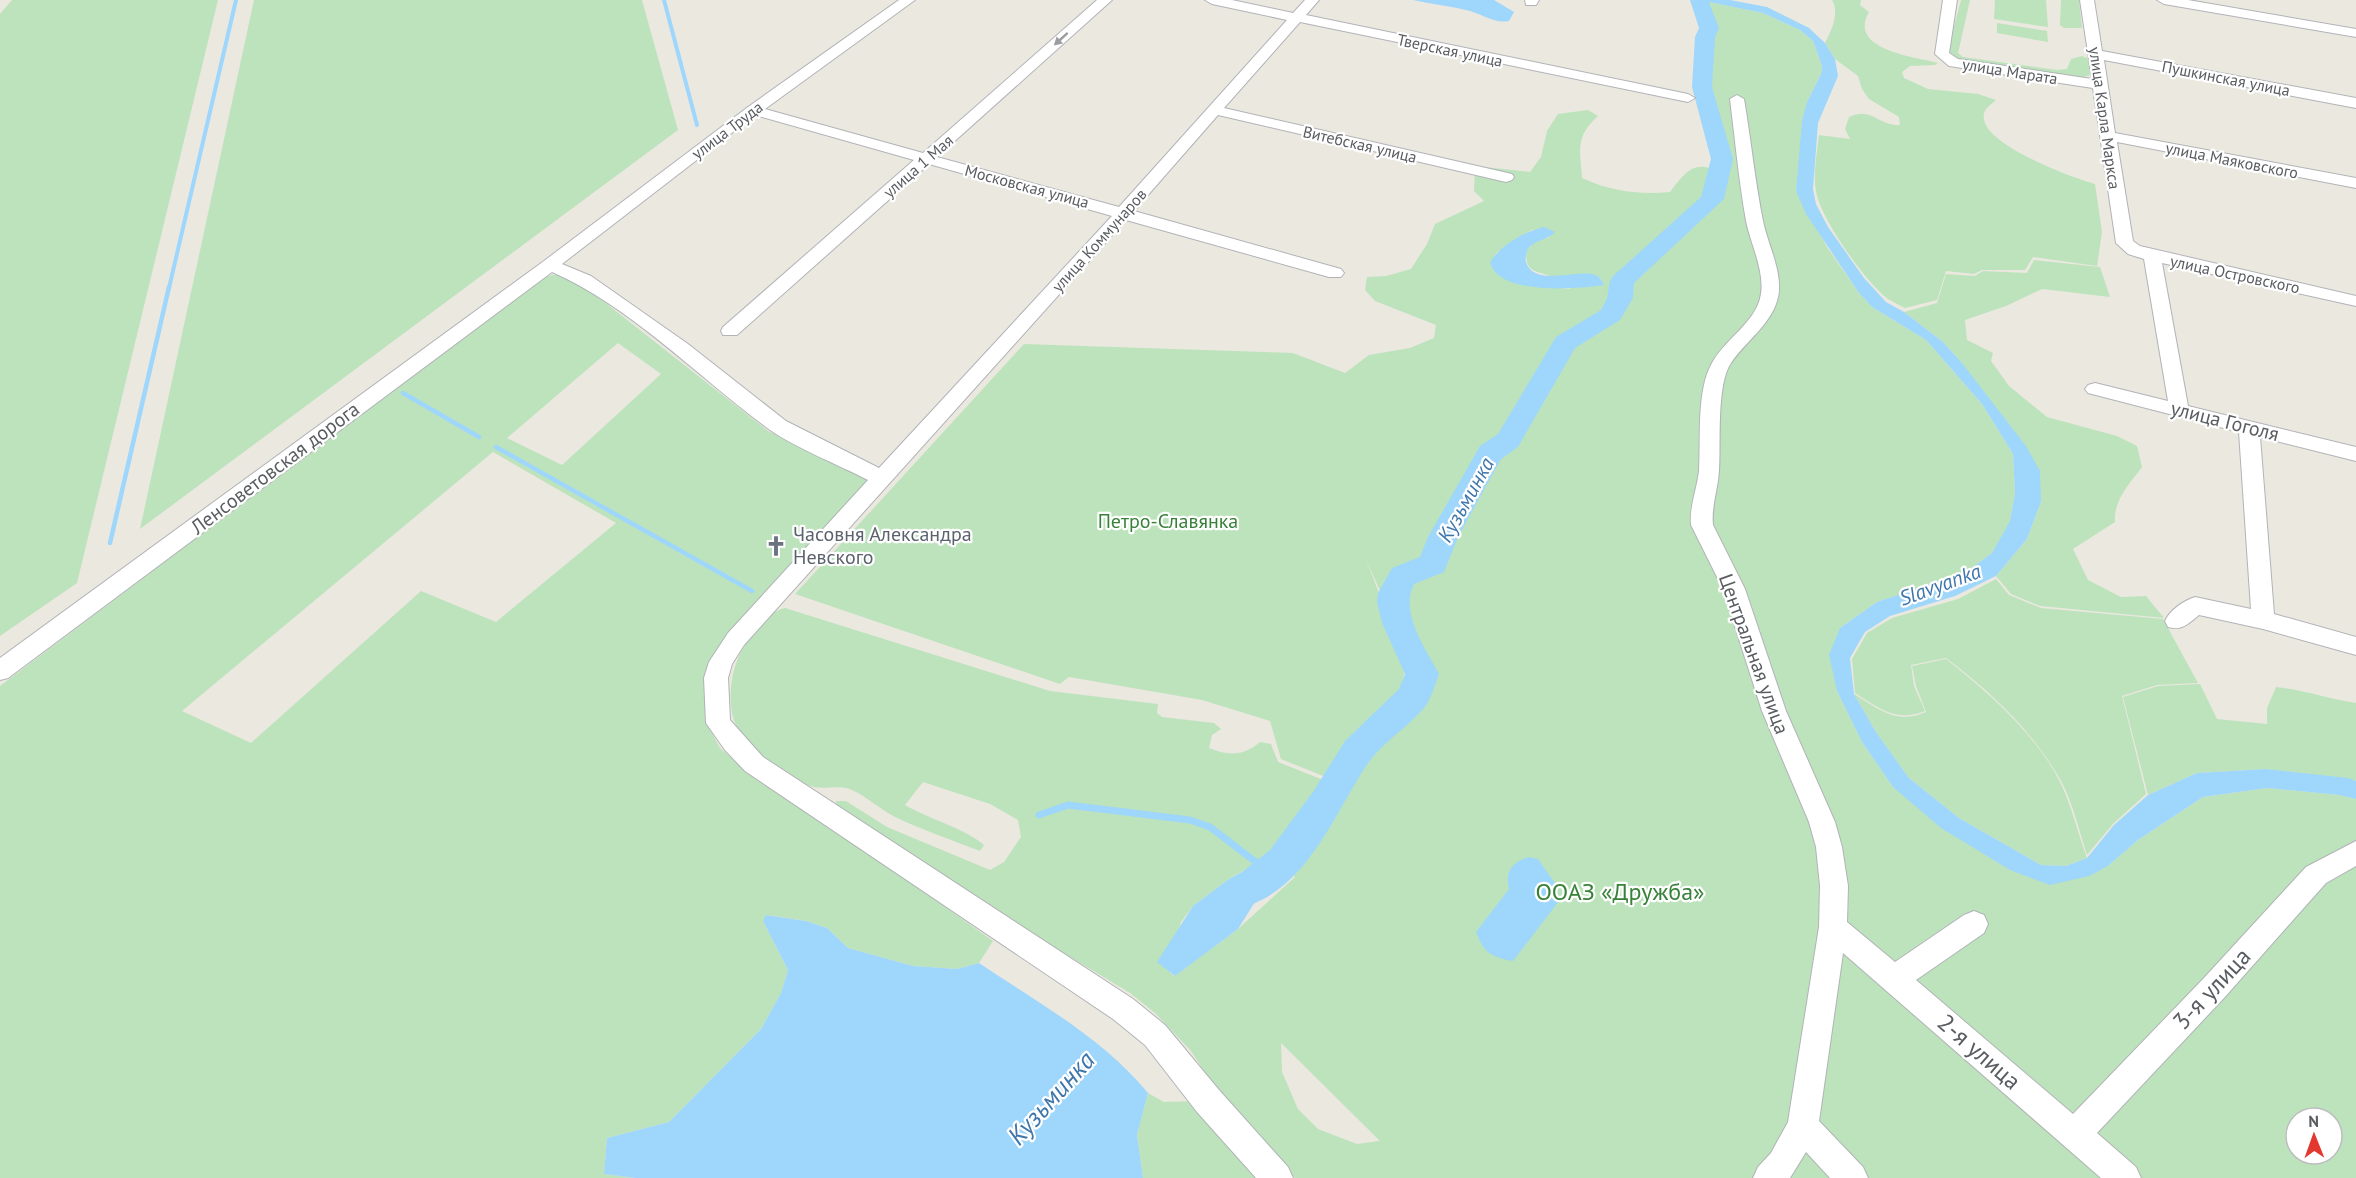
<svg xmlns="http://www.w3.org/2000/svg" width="2356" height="1178" viewBox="0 0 2356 1178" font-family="'PT Sans',sans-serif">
<rect width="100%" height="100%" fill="#ebe8e0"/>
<g fill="#bde3bc" fill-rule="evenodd">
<path d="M12 0H218L77 583 0 636V14Z"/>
<path d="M254 0H642L678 130 140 529Z"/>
<path d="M1700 0 1763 13 1800 30 1813 41 1822 66 1821 74 1807 102 1796 191 1827 247 1859 293 1872 307 1926 340 1982 404 2013 454 2015 493 2010 522 1992 553 1966 572 1877 602 1840 628 1837 691 1862 742 1893 787 2010 870 2108 866 2138 840 2203 797 2267 788 2339 795 2356 799V1178H1295L1224 1101 1191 1051 1155 1013 1130 993 986 906 836 809V801H846L887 827 990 870 1004 862 1021 837 1018 820 990 804 923 782 905 805C927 818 966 829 984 845L980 851C952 840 922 830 895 817 880 809 867 797 852 790 839 784 821 791 807 785 785 775 744 746 735 723 728 706 730 678 737 661 744 642 765 612 785 608L1050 691 1158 704 1157 713 1162 717 1214 723 1221 729 1212 735 1209 748C1228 756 1244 756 1260 742L1271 744 1278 762 1326 781 1317 798 1292 833 1257 863 1229 879 1193 906 1181 922 1167 969 1174 976 1238 929 1295 877 1283 862 1326 803 1357 751 1413 696 1422 674C1409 648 1396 624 1394 595L1384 600 1366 559 1406 664 1400 694 1328 778 1281 759 1270 721 1202 700 1069 677 1060 684 795 594 1024 344 1293 353 1345 373 1369 355 1410 348 1434 338 1436 325 1375 301 1365 290 1367 277 1386 276 1411 269 1427 244 1435 224 1484 201 1474 191 1475 166 1530 172 1541 157 1547 131 1558 114 1588 110 1598 116C1575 137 1580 149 1582 178 1610 191 1639 195 1670 192 1684 174 1694 158 1718 172 1726 145 1709 116 1703 89 1699 72 1702 44 1709 28ZM1532 230 1550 237 1534 242 1526 252C1526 272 1534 270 1550 276 1557 279 1564 284 1571 289L1518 284 1496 253ZM1281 1043 1380 1141H1379L1357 1144 1318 1129 1298 1109 1282 1072ZM2296 1118H2332V1154H2296Z"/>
<path d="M1832 0H1861L1860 5 1869 12C1847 50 1915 57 1938 63L1935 65 1910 66 1902 72 1904 78 1928 89 1978 94 1996 100C1992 104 1985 108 1984 114 1977 143 2073 178 2095 184L2102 232 2097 266 2033 257 2025 270H1982L1974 274 1946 271 1937 300 1905 308C1899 305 1893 302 1888 299 1866 283 1820 218 1816 191 1813 174 1817 152 1819 135L1850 139 1845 129 1849 117C1872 106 1879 127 1900 125L1899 117 1869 99 1862 89 1858 76 1835 59 1825 43C1831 31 1840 13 1832 0Z"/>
<path d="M1961 0H1970L1958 53 1963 57 2057 70 2067 69 2071 59 2082 56 2089 59 2090 75 2081 78 1959 60 1947 53Z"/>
<path d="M1995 0H2046L2048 27 1994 19Z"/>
<path d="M2061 0H2079L2082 28H2064L2060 25Z"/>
<path d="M1997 23 2047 31 2048 42 1997 33Z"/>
<path d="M2034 260 2100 267 2110 297 2042 289 2006 306 1965 320 1967 340 1993 353 1991 361 2009 386 2047 417 2117 436 2137 446 2142 467C2130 483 2113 501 2115 522L2073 549 2088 580 2121 597 2146 596 2164 618 2040 606 2011 594 1996 576 2027 539 2041 502 1962 363 1943 342 1904 312 1937 303 1946 274 1975 276 1983 271 2027 273Z"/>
<path d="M552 275H562L584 286 768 431 867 478 868 485 865 493 719 646 707 680V724L720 748 743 768 791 798 993 941 979 963 957 969 913 966 848 948 827 928 806 921 767 915 763 921 788 970 781 993 761 1029 669 1122 607 1138 604 1174 636 1178H0V686L540 279ZM618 343 661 374 562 465 507 438ZM493 452 616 523 496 622 421 591 251 743 182 711Z"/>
<path d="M1996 579 2009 595 2041 608 2163 619 2198 683 2157 685 2122 696 2146 794 2113 824 2087 855C2079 831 2073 803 2061 781 2033 731 1991 692 1946 658L1911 665 1914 686 1925 711C1896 723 1879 708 1855 693L1852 659 1867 633 1892 618 1958 599Z"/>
<path d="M1946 659C1987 691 2038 736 2061 784 2072 807 2078 834 2087 858L2066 866 2041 865 1959 818 1909 778 1876 732 1854 694C1879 709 1896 725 1926 712L1916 686 1912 666Z"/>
<path d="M2200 684 2217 719 2267 724V708L2276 687C2303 690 2329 699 2356 703V781L2266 769 2197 773 2148 795 2123 697 2158 686Z"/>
<path d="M1148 1093 1164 1102 1197 1101 1257 1178H1143L1137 1135Z"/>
</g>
<g fill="#9fd6fc">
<path d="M1413 0H1494L1514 12 1509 21C1493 24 1481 13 1466 10 1449 6 1431 4 1413 0Z"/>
<path d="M1699 0H1730L1767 7 1809 28 1825 43 1835 59 1838 76 1818 123 1813 189 1816 204 1828 227 1864 278 1886 302 1904 312 1943 342 1962 363 2026 446 2040 471 2041 502 2027 539 1996 576 1955 596 1890 616 1865 632 1850 658 1854 694 1876 732 1909 778 1959 818 2041 865 2066 866 2087 858 2114 825 2148 795 2197 773 2266 769 2348 778 2356 781V799L2339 795 2267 788 2203 797 2138 840 2108 866 2089 876 2050 885 2010 870 1941 828 1893 787 1862 742 1837 691 1829 655 1840 628 1877 602 1966 572 1992 553 2010 521 2015 493 2013 454 1982 404 1926 340 1872 307 1859 293 1806 214 1796 191 1802 121 1807 102 1821 74 1822 66 1813 41 1800 30 1763 13Z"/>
<path d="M1544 227 1555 232C1547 241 1535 239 1528 249 1526 253 1525 258 1526 262 1534 288 1579 268 1595 275 1600 277 1602 281 1604 285 1578 289 1498 296 1490 262 1502 244 1524 232 1544 227Z"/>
<path d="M1528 857 1538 859 1557 886 1559 901 1513 961C1491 957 1484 953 1476 932L1509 889C1505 872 1511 863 1528 857Z"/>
<path d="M1283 862 1278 875 1260 894 1238 929 1175 976 1157 962 1193 906 1229 879 1242 872 1262 869Z"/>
<path d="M766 915 806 921 827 928 848 948 913 966 957 969 979 963C1037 1002 1103 1038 1148 1093L1137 1135 1143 1178H636L604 1174 607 1138 669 1122 761 1029 781 993 788 970 763 921Z"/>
</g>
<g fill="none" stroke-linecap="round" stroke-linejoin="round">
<g stroke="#9fd6fc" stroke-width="4">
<path d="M664 0 697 125"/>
<path d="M169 288 236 0"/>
</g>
<g stroke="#9fd6fc" stroke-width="4.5">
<path d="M403 393 479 437"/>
<path d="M496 447 752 591"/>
<path d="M110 543 169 287"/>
</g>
<path stroke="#9fd6fc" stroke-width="7" d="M1039 815 1068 805 1190 820 1210 827 1261 866 1272 870"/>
<path fill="#9fd6fc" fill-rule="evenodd" d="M1690 0H1708L1719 28 1715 37 1712 87 1733 159 1724 199 1634 283 1633 298 1620 320 1575 348 1518 447 1501 459 1458 537 1444 572 1414 584C1399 612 1426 649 1439 674 1435 685 1431 699 1424 708 1408 727 1383 742 1368 763 1335 812 1310 883 1250 905L1237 900 1231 888 1237 876 1270 850 1313 792 1345 741 1399 689 1405 674 1382 623 1377 602 1378 593 1392 568 1420 557 1428 537 1480 446 1498 434 1556 337 1601 310 1607 298 1610 281 1613 276 1701 197 1711 159 1692 87 1695 37 1699 28Z"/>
<g stroke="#b1b3b7" stroke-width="2">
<g id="minor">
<path d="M899 0H915L765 109 923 153 1097 0H1112L937 157 1119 207 1287 20 1212 4 1205 0H1232L1293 13 1305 0H1319L1306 15 1688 94 1695 98 1688 102 1300 22 1224 108 1512 174 1514 177 1512 180 1506 182 1218 115 1134 211 1341 269 1344 273 1341 277H1329L1126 220 744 645 732 664 728 678 730 720 763 757 1133 999 1165 1025 1219 1090 1288 1167 1293 1178H1256L1197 1112 1145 1045 1113 1019 745 771 725 750 706 723 704 678 709 662 728 633 868 480C839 465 796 448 770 430 700 379 632 307 552 272L8 678 0 680V658L544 261 748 107ZM755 115 914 160 723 327 721 331 723 335H737L929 164 1112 216 879 468 786 421 688 344 591 276 562 264Z"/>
<path d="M1525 0H1539L1536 5H1526Z"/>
<path d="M1943 0H1957L1949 53 1958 59 2092 79 2080 0H2094L2102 51 2356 98V108L2104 60 2115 133 2356 178V188L2117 142 2133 241 2140 246 2356 296V306L2162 263 2188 406 2356 447V461L2260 437 2274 614 2356 637V655L2263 629 2199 615C2188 624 2182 631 2168 627L2165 621C2170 610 2183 601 2195 597L2251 609 2239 432 2088 393 2085 389 2088 385 2095 383 2168 401 2144 259 2128 254 2116 243 2093 88 1949 66 1935 54Z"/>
<path d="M2157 0H2188L2356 29V37L2164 4Z"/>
<path d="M1737 95 1744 99C1751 140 1755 181 1763 221 1768 246 1785 276 1777 301 1770 325 1745 342 1731 363 1716 385 1721 444 1719 471 1718 489 1711 507 1713 525L1745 589 1786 711 1835 822 1842 847 1848 886 1847 922 1895 962 1964 915 1974 911 1984 915 1988 924 1984 933 1916 980 2073 1114 2204 978 2306 867 2356 841V866L2326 883 2224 998 2097 1133 2136 1167 2141 1178H2101L1843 953 1819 1121 1863 1167 1868 1178H1830L1806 1152 1790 1178H1753L1758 1167 1771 1153 1788 1122 1819 927 1820 886 1816 847 1809 822 1762 711 1723 589 1691 525C1689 507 1697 489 1699 471 1701 439 1696 391 1712 363 1724 341 1750 326 1759 302 1768 277 1751 246 1746 221 1739 181 1735 140 1730 99Z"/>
</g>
</g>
<use href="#minor" fill="#fff" fill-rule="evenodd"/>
</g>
<defs><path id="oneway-solid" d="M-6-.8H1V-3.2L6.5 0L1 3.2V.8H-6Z" transform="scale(1.5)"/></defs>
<use fill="#9b9da0" href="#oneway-solid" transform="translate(1061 39) rotate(138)"/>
<defs>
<g id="church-bare" transform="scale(1.62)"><path d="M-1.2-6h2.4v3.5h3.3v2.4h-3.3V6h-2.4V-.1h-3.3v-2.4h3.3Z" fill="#6b7280" stroke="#fff" stroke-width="2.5" paint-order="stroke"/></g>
</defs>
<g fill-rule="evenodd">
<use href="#church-bare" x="776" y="546"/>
</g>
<g text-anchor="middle" stroke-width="4.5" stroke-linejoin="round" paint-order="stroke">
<g font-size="16" fill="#595c60" stroke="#fff">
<text transform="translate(1450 50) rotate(12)" y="6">Тверская улица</text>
<text transform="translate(2010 71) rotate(9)" y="6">улица Марата</text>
<text transform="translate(2226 78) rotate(11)" y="6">Пушкинская улица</text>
<text transform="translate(2105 118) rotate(82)" y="6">улица Карла Маркса</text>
<text transform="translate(727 130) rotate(-37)" y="6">улица Труда</text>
<text transform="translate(1360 144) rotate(13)" y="6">Витебская улица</text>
<text transform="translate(2232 160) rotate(11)" y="6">улица Маяковского</text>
<text transform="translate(918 166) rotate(-41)" y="6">улица 1 Мая</text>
<text transform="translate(1027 186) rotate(15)" y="6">Московская улица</text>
<text transform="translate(1099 240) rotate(-48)" y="6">улица Коммунаров</text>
<text transform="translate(2235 274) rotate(12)" y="6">улица Островского</text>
</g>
<g font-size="20" fill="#595c60" stroke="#fff">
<text transform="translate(2225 421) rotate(14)" y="7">улица Гоголя</text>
<text transform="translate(275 468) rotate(-37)" y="7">Ленсоветовская дорога</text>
<text transform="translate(1754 654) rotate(70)" y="7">Центральная улица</text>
</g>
<g font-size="20" fill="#378138" stroke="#fff">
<text x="1168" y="528">Петро-Славянка</text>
</g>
<g font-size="20" fill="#5b616d" stroke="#fff" text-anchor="start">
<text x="793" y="541">Часовня Александра<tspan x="793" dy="23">Невского</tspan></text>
</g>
<g font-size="21" font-style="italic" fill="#3f77ac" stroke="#fff">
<text transform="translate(1466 500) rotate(-61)" y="7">Кузьминка</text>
<text transform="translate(1940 585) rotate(-20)" y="7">Slavyanka</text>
</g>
<g font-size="24" fill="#378138" stroke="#fff">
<text x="1620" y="900">ООАЗ «Дружба»</text>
</g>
<g font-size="24" fill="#595c60" stroke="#fff">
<text transform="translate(2212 989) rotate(-47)" y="8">3-я улица</text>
<text transform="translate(1979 1052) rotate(41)" y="8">2-я улица</text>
</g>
<g font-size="26" font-style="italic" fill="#3f77ac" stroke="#fff">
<text transform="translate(1051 1098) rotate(-48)" y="9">Кузьминка</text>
</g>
</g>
<g transform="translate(2314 1136) rotate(359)"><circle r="28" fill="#ffffff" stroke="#bdbebf" stroke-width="1.5"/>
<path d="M0-4.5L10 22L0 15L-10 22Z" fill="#e2382f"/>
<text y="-9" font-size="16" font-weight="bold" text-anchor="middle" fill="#595c60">N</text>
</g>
</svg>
